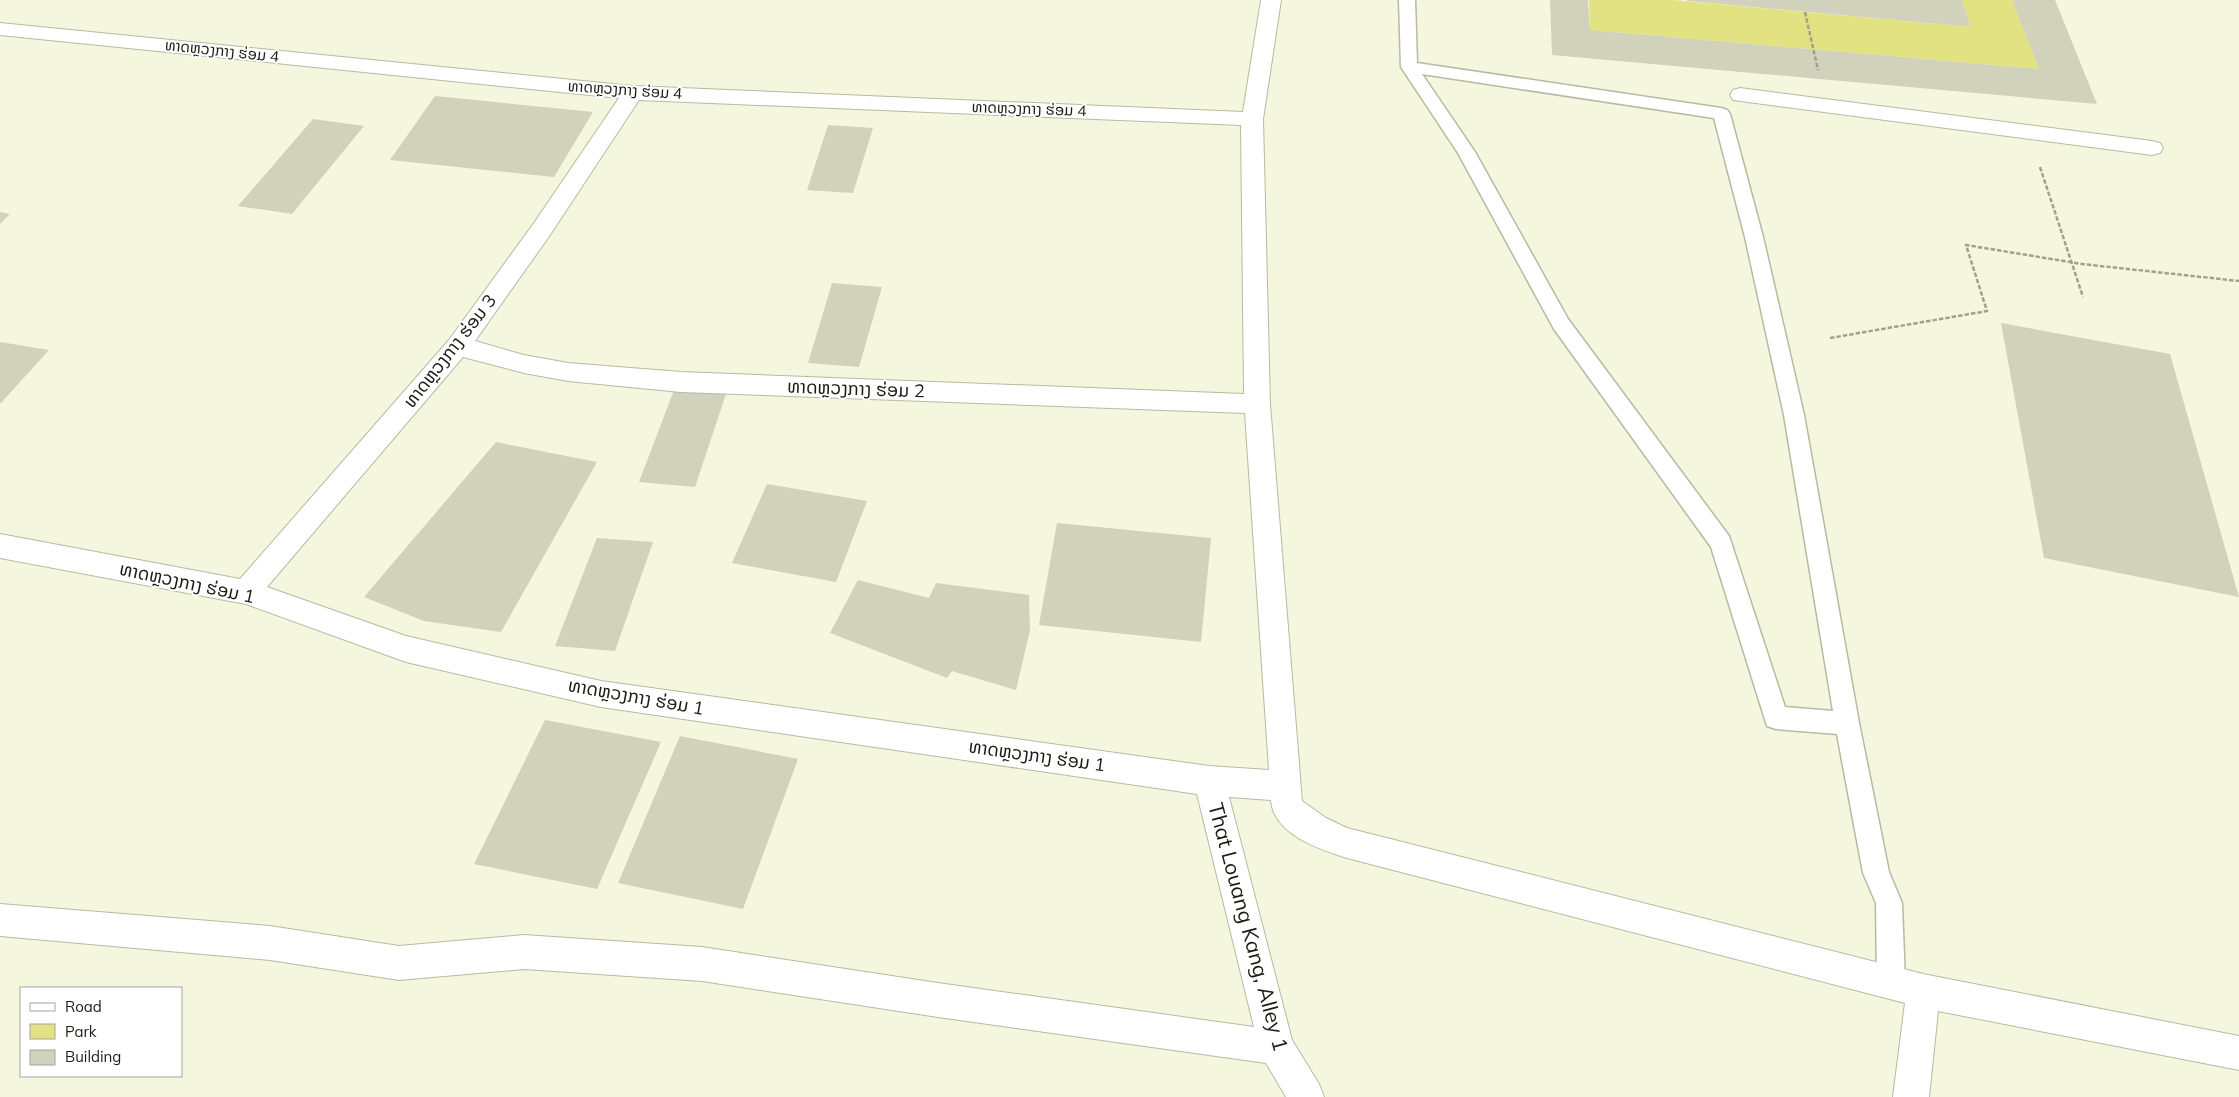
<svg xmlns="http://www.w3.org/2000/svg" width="2239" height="1097" viewBox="0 0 2239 1097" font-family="Mulish,'Noto Sans Lao',sans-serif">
<rect width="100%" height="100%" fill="#f5f6de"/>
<path fill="#e3e282" d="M1589 0H1673L1971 27 1962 0H2012L2039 69 1590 30Z"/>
<g fill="#d1d2bb">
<path d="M1550 0H1588L1590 30 2039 69 2012 0H2055L2097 104 1552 55Z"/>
<path d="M1687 0H1962L1971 27 1687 1Z"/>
<path d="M435 96 593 112 554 177 390 160Z"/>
<path d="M313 119 364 126 292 214 238 206Z"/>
<path d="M828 125 873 128 853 193 807 190Z"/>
<path d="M0 212 10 214 0 224Z"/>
<path d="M832 283 882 287 859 367 808 363Z"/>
<path d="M2001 323 2170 354 2239 597 2044 558Z"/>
<path d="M0 342 49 350 0 404Z"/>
<path d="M674 390 726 394 695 487 639 482Z"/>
<path d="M496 442 597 462 501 632 424 621 364 597Z"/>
<path d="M767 484 867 501 836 582 732 563Z"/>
<path d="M1057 523 1211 538 1201 642 1039 625Z"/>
<path d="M597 538 653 542 615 651 555 646Z"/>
<path d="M858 580 929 598 936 583 1029 595 1030 630 1016 690 952 671 947 678 830 633Z"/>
<path d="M545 720 661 742 597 889 474 864Z"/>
<path d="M680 736 798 759 743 909 618 883Z"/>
</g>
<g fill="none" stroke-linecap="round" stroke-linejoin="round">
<g stroke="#b9b9a3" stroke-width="3">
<path id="lane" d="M1399 0H1415L1417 63 1721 108 1727 110 1730 114 1763 237 1804 415 1859 723 1889 872 1902 903 1905 983 1901 993 1891 997 1881 993 1877 983 1876 903 1863 873 1837 734 1776 729 1767 726 1711 547 1554 329 1458 153 1401 67ZM1422 74 1714 118 1745 237 1784 415 1833 711 1785 707 1729 536 1568 319 1475 152Z"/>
</g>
<g stroke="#b9b9a3" stroke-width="2">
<g id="street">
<path d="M1261 0H1281L1263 119 1270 404 1302 801 1326 818 1347 828 1923 974 2239 1036V1070L1938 1011 1929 1097H1893L1905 1003 1347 858C1319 849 1273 834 1271 800L1229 797 1292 1040 1319 1084 1324 1097H1286L1266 1063 938 1017 702 981 524 969 399 980 270 960 0 936V904L270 926 399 946 524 935 702 947 938 983 1254 1027 1197 794 601 707 406 662 246 604 0 558V534L240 579 449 340 534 223 619 98 0 35V23L633 86 1243 112ZM639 100 1241 125 1244 394 681 372 568 363 524 355 475 341 550 235ZM463 357 524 373 568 381 681 392 1245 413 1269 770 1209 766 601 681 406 636 267 587Z"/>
<path d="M1740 88 2152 141 2160 143 2163 148 2160 153 2152 155 1733 100 1730 95 1733 90Z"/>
</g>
</g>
<g stroke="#a1a18f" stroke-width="2.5" stroke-dasharray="4.5 2" stroke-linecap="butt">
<path d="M1805 12 1818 70"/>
<path d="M2040 167 2083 297"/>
<path d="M1830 338 1987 311 1966 245 2082 264 2239 281"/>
</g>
<use href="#lane" fill="#fff" fill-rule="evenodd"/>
<use href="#street" fill="#fff" fill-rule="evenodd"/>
</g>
<g text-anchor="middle" stroke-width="4" stroke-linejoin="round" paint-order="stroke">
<g font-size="15" fill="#1c1c13" stroke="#fff">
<text transform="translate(222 51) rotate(6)" y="5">ທາດຫຼວງກາງ ຮ່ອມ 4</text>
<text transform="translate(625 90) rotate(4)" y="5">ທາດຫຼວງກາງ ຮ່ອມ 4</text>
<text transform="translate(1029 109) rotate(2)" y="5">ທາດຫຼວງກາງ ຮ່ອມ 4</text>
</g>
<g font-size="18" fill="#1c1c13" stroke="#fff">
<text transform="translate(450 351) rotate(-52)" y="6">ທາດຫຼວງກາງ ຮ່ອມ 3</text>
<text transform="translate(856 389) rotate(2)" y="6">ທາດຫຼວງກາງ ຮ່ອມ 2</text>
<text transform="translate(187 583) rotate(12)" y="6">ທາດຫຼວງກາງ ຮ່ອມ 1</text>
<text transform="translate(636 697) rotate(10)" y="6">ທາດຫຼວງກາງ ຮ່ອມ 1</text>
<text transform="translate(1037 756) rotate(8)" y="6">ທາດຫຼວງກາງ ຮ່ອມ 1</text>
</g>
<g font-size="21" fill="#1c1c13" stroke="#fff">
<text transform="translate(1248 927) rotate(75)" y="7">That Louang Kang, Alley 1</text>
</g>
</g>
<rect x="20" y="987" width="162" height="90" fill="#ffffff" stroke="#a4a4a1"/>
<rect x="30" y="1003" width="25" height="8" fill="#ffffff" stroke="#a4a4a1"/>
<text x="65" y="1012" font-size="15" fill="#1c1c13">Road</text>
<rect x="30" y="1024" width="25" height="15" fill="#e3e282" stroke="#a4a4a1"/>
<text x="65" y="1037" font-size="15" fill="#1c1c13">Park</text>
<rect x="30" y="1050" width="25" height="15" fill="#d1d2bb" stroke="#a4a4a1"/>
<text x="65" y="1062" font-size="15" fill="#1c1c13">Building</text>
</svg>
